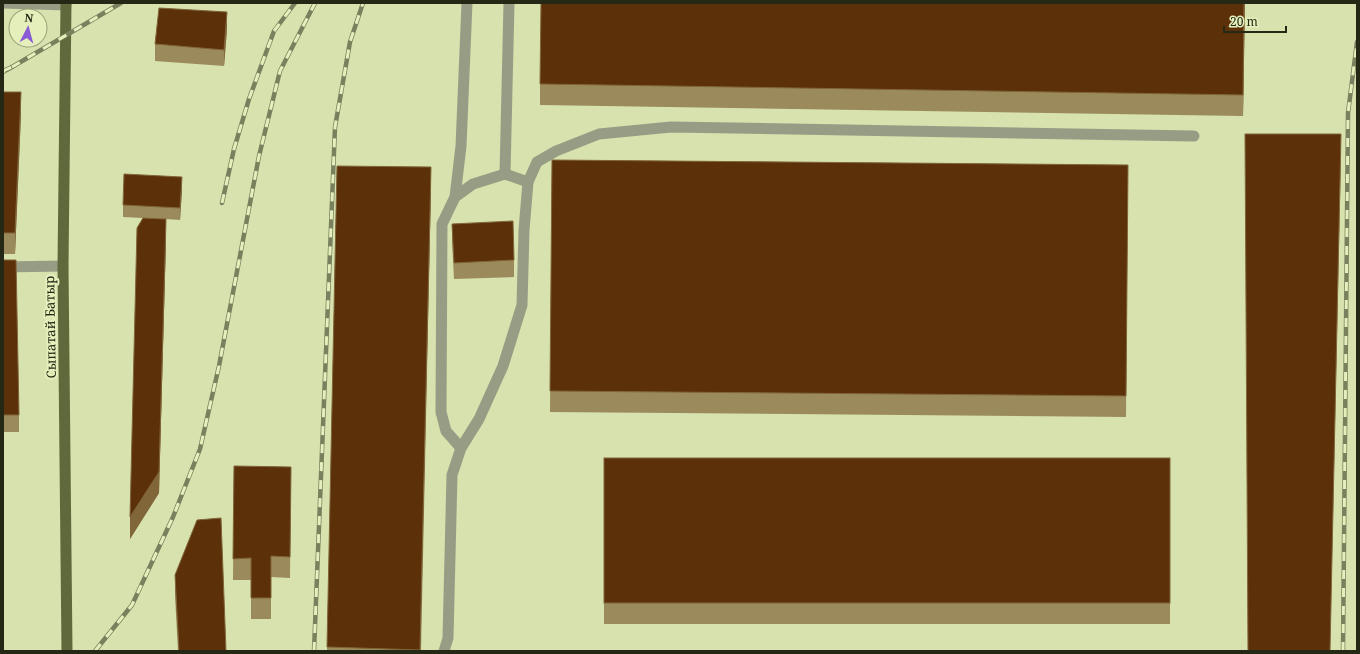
<svg xmlns="http://www.w3.org/2000/svg" width="1360" height="654" viewBox="0 0 1360 654" font-family="'Noto Serif',serif">
<rect width="100%" height="100%" fill="#d7e2ae"/>
<g fill="none" stroke-linecap="round" stroke-linejoin="round">
<g stroke="#979d84" stroke-width="11">
<path d="M3 3 66 5"/>
<path d="M505 174 509 3"/>
<path d="M455 197 473 184 505 174 528 182"/>
<path d="M3 267 63 266"/>
<path d="M461 448 446 431 441 412 442 224 455 197 461 146 467 3"/>
<path d="M444 651 448 638 452 475 461 448 479 419 503 366 522 305 524 230 528 182 537 162 556 151 599 134 671 127 1194 136"/>
</g>
<path stroke="#60693b" stroke-width="11" d="M66 3 63 266 67 651"/>
<g stroke="#79805d" stroke-width="4.5">
<g id="rail">
<path d="M12 67 121 3"/>
<path d="M3 71 12 67 3 72"/>
<path d="M222 203 234 149 249 99 274 31 295 3"/>
<path d="M95 651 132 605 173 517 200 449 219 366 259 156 280 71 315 3"/>
<path d="M314 651 335 127 350 42 363 3"/>
<path d="M1343 651 1348 113 1357 42"/>
</g>
</g>
<use href="#rail" stroke="#e4efbb" stroke-width="3" stroke-dasharray="9" stroke-linecap="butt"/>
</g>
<g fill="#9a8a5c">
<path d="M1245 3 1243 116 540 105V84Z"/>
<path d="M227 29 224 66 155 61V44Z"/>
<path d="M3 92 21 114 15 254H3Z"/>
<path d="M552 160 1128 165 1126 417 550 412Z"/>
<path d="M337 166 431 188 421 651H327Z"/>
<path d="M182 189 180 220 151 218 166 240 159 493 130 539 143 218 123 217V205Z"/>
<path d="M452 224 514 260V277L454 279 452 240Z"/>
<path d="M3 260 19 415V432H3Z"/>
<rect x="604" y="458" width="566" height="166"/>
<path d="M234 466 291 467 290 578 271 577V619H251V580H233Z"/>
<path d="M175 575 226 651H178L175 596Z"/>
</g>
<g fill="#81663a">
<path d="M1244 3H1245L1243 116V95Z"/>
<path d="M227 12V29L224 66V50Z"/>
<path d="M21 92V114L15 254V233Z"/>
<path d="M1341 134V155L1330 651Z"/>
<path d="M431 167V188L420 651Z"/>
<path d="M182 177V189L180 220V208Z"/>
<path d="M166 219V240L159 493 130 539V517Z"/>
</g>
<g fill="#5c3109" stroke="#81663a">
<path d="M541 3H1244L1243 95 540 84Z"/>
<path d="M159 8 227 12 224 50 155 44Z"/>
<path d="M3 92H21L15 233H3Z"/>
<path d="M1245 134H1341L1330 651H1248Z"/>
<path d="M552 160 1128 165 1126 396 550 391Z"/>
<path d="M337 166 431 167 420 650 327 647Z"/>
<path d="M124 174 182 177 180 208 123 205Z"/>
<path d="M143 218 166 219 159 472 130 517 137 228Z"/>
<path d="M513 221 514 260 454 263 452 224Z"/>
<path d="M3 260H16L19 415H3Z"/>
<rect x="604" y="458" width="566" height="145"/>
<path d="M234 466 291 467 290 557 271 556V598H251V558L233 559Z"/>
<path d="M221 518 226 651H179L175 575 197 520Z"/>
</g>
<g text-anchor="middle" stroke-width="4" stroke-linejoin="round" paint-order="stroke">
<g font-size="13" fill="#242814" stroke="#e4efbb">
<text transform="translate(50 327) rotate(-91)" y="5">Сыпатай Батыр</text>
</g>
</g>
<rect width="1360" height="654" fill="none" stroke="#242814" stroke-width="8"/>
<g transform="translate(28 28) rotate(6)"><circle r="19" fill="#e4efbb" stroke="#979f78"/>
<path d="M0-3L7 15L0 10L-7 15Z" fill="#895cd5"/>
<text y="-6" font-size="11" font-weight="bold" text-anchor="middle" fill="#242814">N</text>
</g>
<path d="M1224 26v6h62v-6" fill="none" stroke="#242814" stroke-width="2"/>
<text x="1230" y="26" font-size="12" fill="#242814" stroke="#e4efbb" stroke-width="3" paint-order="stroke">20 m</text>
</svg>
